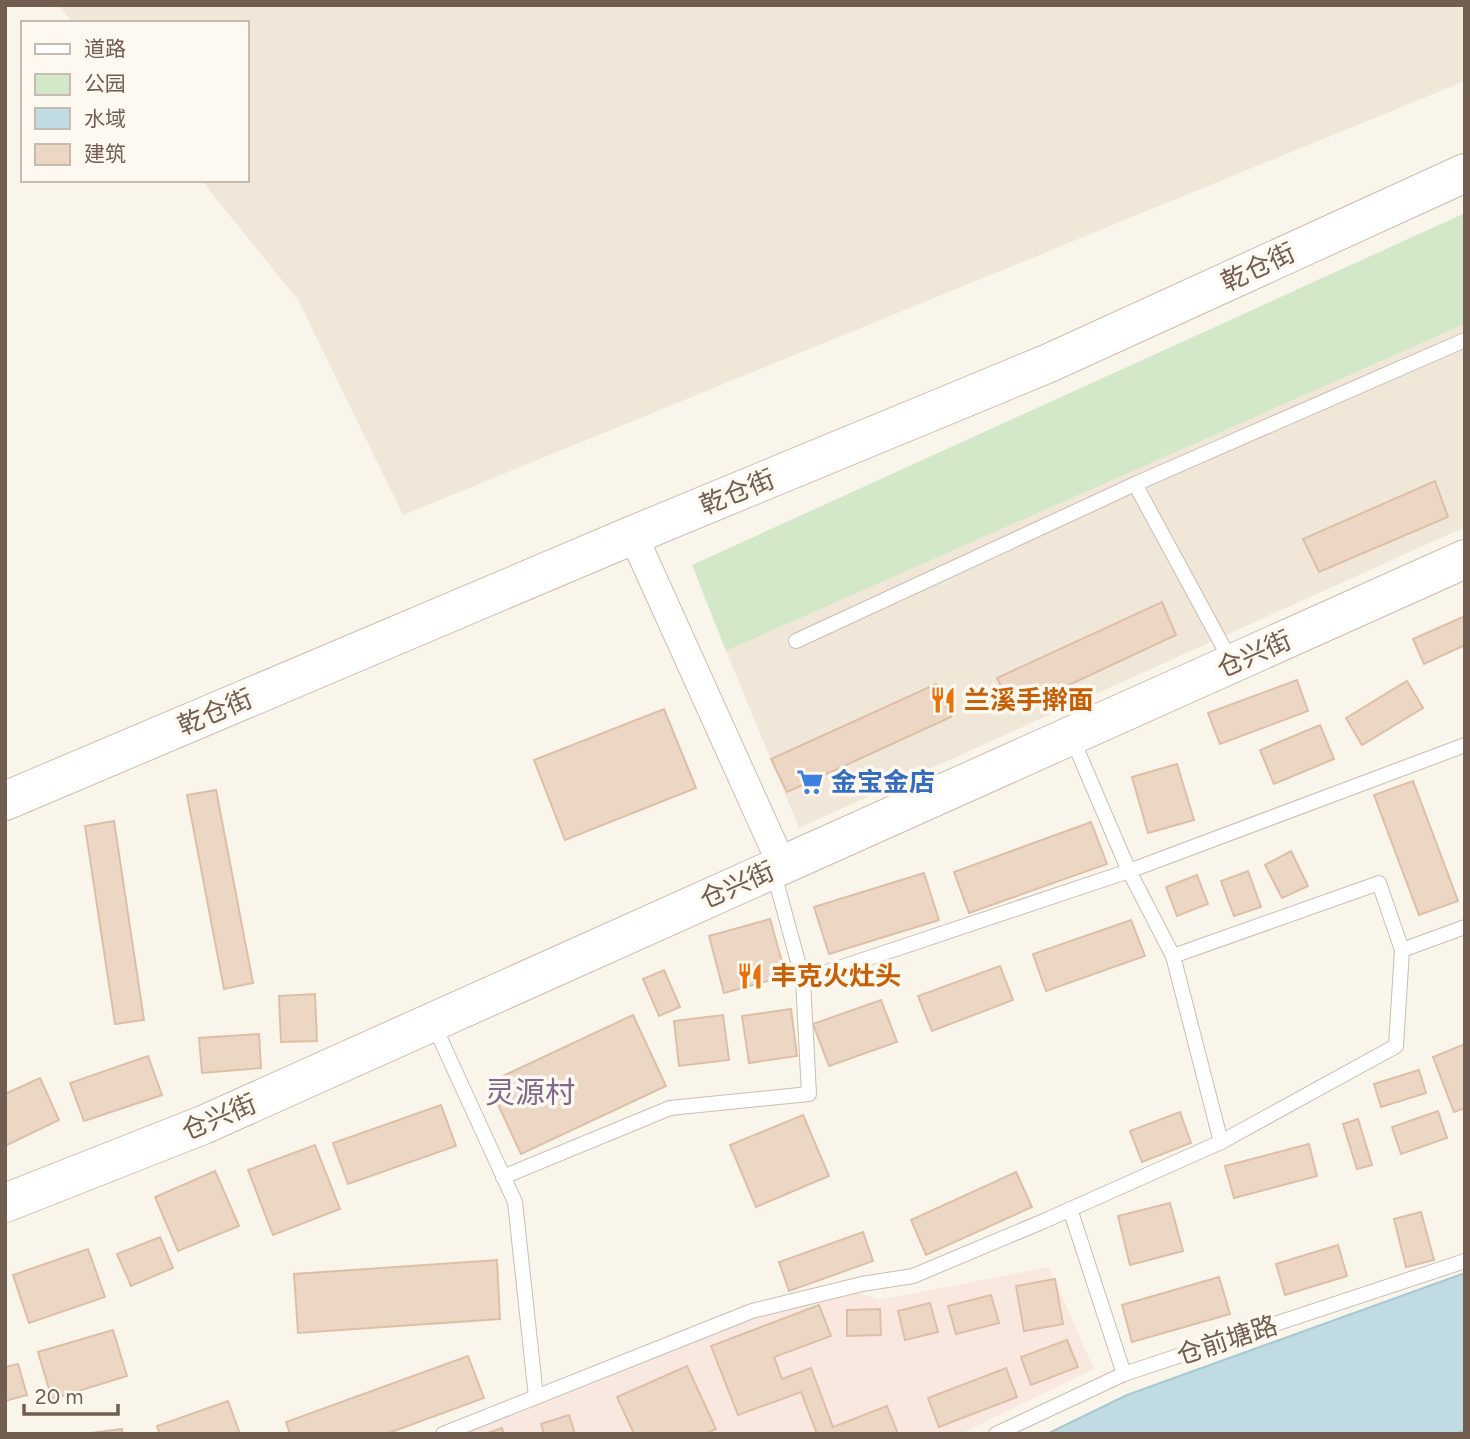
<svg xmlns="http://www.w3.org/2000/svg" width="1470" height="1439" viewBox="0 0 1470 1439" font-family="Figtree,'Noto Sans SC',sans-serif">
<rect width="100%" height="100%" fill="#faf5ea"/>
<g fill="#f1e7d9">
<path d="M57 5H1465V81L403 515 298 300 201 180H247V23H74Z"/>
<path d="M1465 324V527L799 828 726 651Z"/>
</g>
<path fill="#f9e8df" d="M1049 1267 1094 1369 960 1434H435L805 1300 854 1291 879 1300Z"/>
<path fill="#d3e7c9" d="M1465 213V324L726 651 692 565Z"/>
<path fill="#c0dbe2" stroke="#a7c9d2" stroke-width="2" d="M1465 1273V1430L1455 1434H1047L1127 1395Z"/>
<g fill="#ecd7c4" stroke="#ddbfa7" stroke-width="2">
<path d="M1435 481 1448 517 1319 572 1303 539Z"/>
<path d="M1162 602 1176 635 1013 711 997 678Z"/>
<path d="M1465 616V645L1424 664 1413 639Z"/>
<path d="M1297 680 1308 711 1220 744 1208 713Z"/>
<path d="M1407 681 1423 708 1362 745 1346 718Z"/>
<path d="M936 684 951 717 787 792 771 759Z"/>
<path d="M664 709 696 788 565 840 534 760Z"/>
<path d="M1320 725 1334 759 1274 784 1260 750Z"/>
<path d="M1177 764 1194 820 1148 833 1132 777Z"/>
<path d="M1413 781 1458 901 1419 915 1374 795Z"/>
<path d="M216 790 253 983 224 989 187 795Z"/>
<path d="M114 821 144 1020 115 1024 85 826Z"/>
<path d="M1091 822 1107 864 969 913 954 872Z"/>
<path d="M1291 851 1308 886 1282 898 1265 865Z"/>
<path d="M1248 871 1261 907 1234 916 1221 881Z"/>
<path d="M924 873 939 920 829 954 814 907Z"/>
<path d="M1197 875 1208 904 1177 916 1166 887Z"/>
<path d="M770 919 786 976 724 993 709 936Z"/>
<path d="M1131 920 1145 956 1046 991 1033 954Z"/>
<path d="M1000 966 1013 1000 932 1031 918 996Z"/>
<path d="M664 970 680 1007 659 1016 643 979Z"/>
<path d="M315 994 317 1041 281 1042 279 996Z"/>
<path d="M881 1000 897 1042 829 1066 813 1024Z"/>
<path d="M791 1009 797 1056 749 1063 742 1016Z"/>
<path d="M633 1015 666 1086 521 1154 488 1083Z"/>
<path d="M723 1015 729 1060 679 1066 674 1021Z"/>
<path d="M259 1034 261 1068 202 1073 199 1038Z"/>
<path d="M1465 1044V1108L1454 1112 1433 1057Z"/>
<path d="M148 1056 162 1095 84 1121 70 1083Z"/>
<path d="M1419 1070 1426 1093 1381 1107 1374 1084Z"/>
<path d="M40 1078 59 1120 5 1146V1094Z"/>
<path d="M441 1105 456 1146 348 1184 333 1143Z"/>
<path d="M1438 1111 1447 1138 1401 1154 1392 1127Z"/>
<path d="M1180 1112 1191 1143 1142 1162 1130 1131Z"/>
<path d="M803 1115 829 1176 756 1207 730 1145Z"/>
<path d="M1358 1119 1372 1165 1357 1169 1343 1124Z"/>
<path d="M1309 1144 1317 1176 1234 1198 1225 1166Z"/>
<path d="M315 1145 340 1209 273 1235 248 1170Z"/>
<path d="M215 1171 239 1226 178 1251 155 1197Z"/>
<path d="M1016 1172 1032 1207 926 1255 911 1220Z"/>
<path d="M1170 1203 1183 1251 1130 1265 1118 1216Z"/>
<path d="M1421 1212 1434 1260 1406 1267 1394 1219Z"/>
<path d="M863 1232 873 1261 789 1291 779 1262Z"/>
<path d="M160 1237 173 1268 131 1286 117 1254Z"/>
<path d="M1338 1245 1347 1276 1285 1295 1276 1264Z"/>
<path d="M88 1249 105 1297 29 1323 13 1275Z"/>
<path d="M497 1260 500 1319 298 1333 294 1274Z"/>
<path d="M1219 1277 1230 1314 1132 1342 1122 1305Z"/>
<path d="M1055 1279 1063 1324 1024 1331 1016 1286Z"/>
<path d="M991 1295 999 1323 956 1334 948 1306Z"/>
<path d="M930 1303 938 1332 905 1340 898 1311Z"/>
<path d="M819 1305 831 1336 774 1357 782 1379 811 1368 833 1427 887 1406 898 1434H817L801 1392 738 1415 711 1346Z"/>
<path d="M880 1309 881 1335 847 1336V1310Z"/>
<path d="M113 1330 127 1376 52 1399 38 1352Z"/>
<path d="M1067 1340 1078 1367 1031 1385 1021 1357Z"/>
<path d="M468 1356 484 1398 386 1434H290L286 1422Z"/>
<path d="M18 1364 27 1395 5 1401V1367Z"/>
<path d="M687 1366 716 1429 705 1434H634L617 1397Z"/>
<path d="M1006 1368 1017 1397 939 1427 928 1398Z"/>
<path d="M228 1401 240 1434H160L157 1426Z"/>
<path d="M569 1415 575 1434H544L541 1424Z"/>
<path d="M502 1428 504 1434H485Z"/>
<path d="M122 1429V1434H83Z"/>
</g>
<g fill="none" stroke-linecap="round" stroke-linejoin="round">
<g stroke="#cbbdb1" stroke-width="16">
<g id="lane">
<path d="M1135 484 1231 661"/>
<path d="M796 641 1135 484 1465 340"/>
<path d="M1072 738 1129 871 1173 956 1379 883 1402 950 1465 927"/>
<path d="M1173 956 1221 1142"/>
<path d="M803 980 1129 871 1465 745"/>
<path d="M433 1023 515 1202 536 1397"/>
<path d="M503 1177 670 1108 809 1094 803 980 773 870"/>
<path d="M1070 1209 1124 1374"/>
<path d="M443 1434 752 1311 862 1284 913 1276 1044 1221 1221 1142 1396 1046 1402 950"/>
<path d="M996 1434 1124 1374 1465 1261"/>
</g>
</g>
<g stroke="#cbbdb1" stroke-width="30">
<path id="street" d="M633 535 782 865"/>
</g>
<g stroke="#cdbeae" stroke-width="40">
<g id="secondary">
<path d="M5 801 633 535 1049 363 1465 173"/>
<path d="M5 1203 203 1125 1465 559"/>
</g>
</g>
<use href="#lane" stroke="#fff" stroke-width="14"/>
<use href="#street" stroke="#fff" stroke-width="28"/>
<use href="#secondary" stroke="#fff" stroke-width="38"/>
</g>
<defs>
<g id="restaurant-bare" transform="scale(2.1)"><path d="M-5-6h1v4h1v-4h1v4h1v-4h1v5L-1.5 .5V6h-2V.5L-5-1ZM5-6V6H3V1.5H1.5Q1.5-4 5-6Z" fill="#e8710a" stroke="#fdf9f0" stroke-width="2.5" paint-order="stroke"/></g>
<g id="supermarket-bare" transform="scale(2.1)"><path d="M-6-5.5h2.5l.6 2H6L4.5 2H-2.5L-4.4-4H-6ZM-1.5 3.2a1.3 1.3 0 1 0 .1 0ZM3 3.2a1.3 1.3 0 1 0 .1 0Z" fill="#3f7fe0" stroke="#fdf9f0" stroke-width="2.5" paint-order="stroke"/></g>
</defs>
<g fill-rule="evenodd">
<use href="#restaurant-bare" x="943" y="700"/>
<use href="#supermarket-bare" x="810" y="782"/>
<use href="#restaurant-bare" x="750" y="976"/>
</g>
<g text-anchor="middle" stroke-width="7" stroke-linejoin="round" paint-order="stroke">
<g font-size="26" fill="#725e50" stroke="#fdf9f0">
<text transform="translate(1258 267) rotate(-25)" y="9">乾仓街</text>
<text transform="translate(737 492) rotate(-22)" y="9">乾仓街</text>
<text transform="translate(1254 654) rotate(-24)" y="9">仓兴街</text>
<text transform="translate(215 712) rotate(-23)" y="9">乾仓街</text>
<text transform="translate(737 885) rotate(-24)" y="9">仓兴街</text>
<text transform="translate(219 1117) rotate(-23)" y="9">仓兴街</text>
<text transform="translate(1227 1340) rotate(-18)" y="9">仓前塘路</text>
</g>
<g font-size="26" font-weight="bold" fill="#c56008" stroke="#fdf9f0" text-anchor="start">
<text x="964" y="709">兰溪手擀面</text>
<text x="771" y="985">丰克火灶头</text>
</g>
<g font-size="26" font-weight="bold" fill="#366cbe" stroke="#fdf9f0" text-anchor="start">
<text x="831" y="791">金宝金店</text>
</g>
<g font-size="30" fill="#83688d" stroke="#fdf9f0">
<text x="530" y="1103">灵源村</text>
</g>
</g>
<rect width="1470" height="1439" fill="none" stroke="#725e50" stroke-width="14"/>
<rect x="21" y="21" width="228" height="161" fill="#fdf9f0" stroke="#c5bbb0" stroke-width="2"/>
<rect x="35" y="44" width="35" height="10" fill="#ffffff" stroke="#c5bbb0" stroke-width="2"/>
<text x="84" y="56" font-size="21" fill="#725e50">道路</text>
<rect x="35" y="74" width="35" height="21" fill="#d3e7c9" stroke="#c5bbb0" stroke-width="2"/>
<text x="84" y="91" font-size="21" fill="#725e50">公园</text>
<rect x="35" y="108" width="35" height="21" fill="#c0dbe2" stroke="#c5bbb0" stroke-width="2"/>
<text x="84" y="126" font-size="21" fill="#725e50">水域</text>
<rect x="35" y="144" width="35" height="21" fill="#ecd7c4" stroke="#c5bbb0" stroke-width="2"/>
<text x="84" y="161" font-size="21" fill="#725e50">建筑</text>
<path d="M24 1404v10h94v-10" fill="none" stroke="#725e50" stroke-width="3.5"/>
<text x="35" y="1404" font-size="21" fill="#725e50" stroke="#fdf9f0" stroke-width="5" paint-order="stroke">20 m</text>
</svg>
